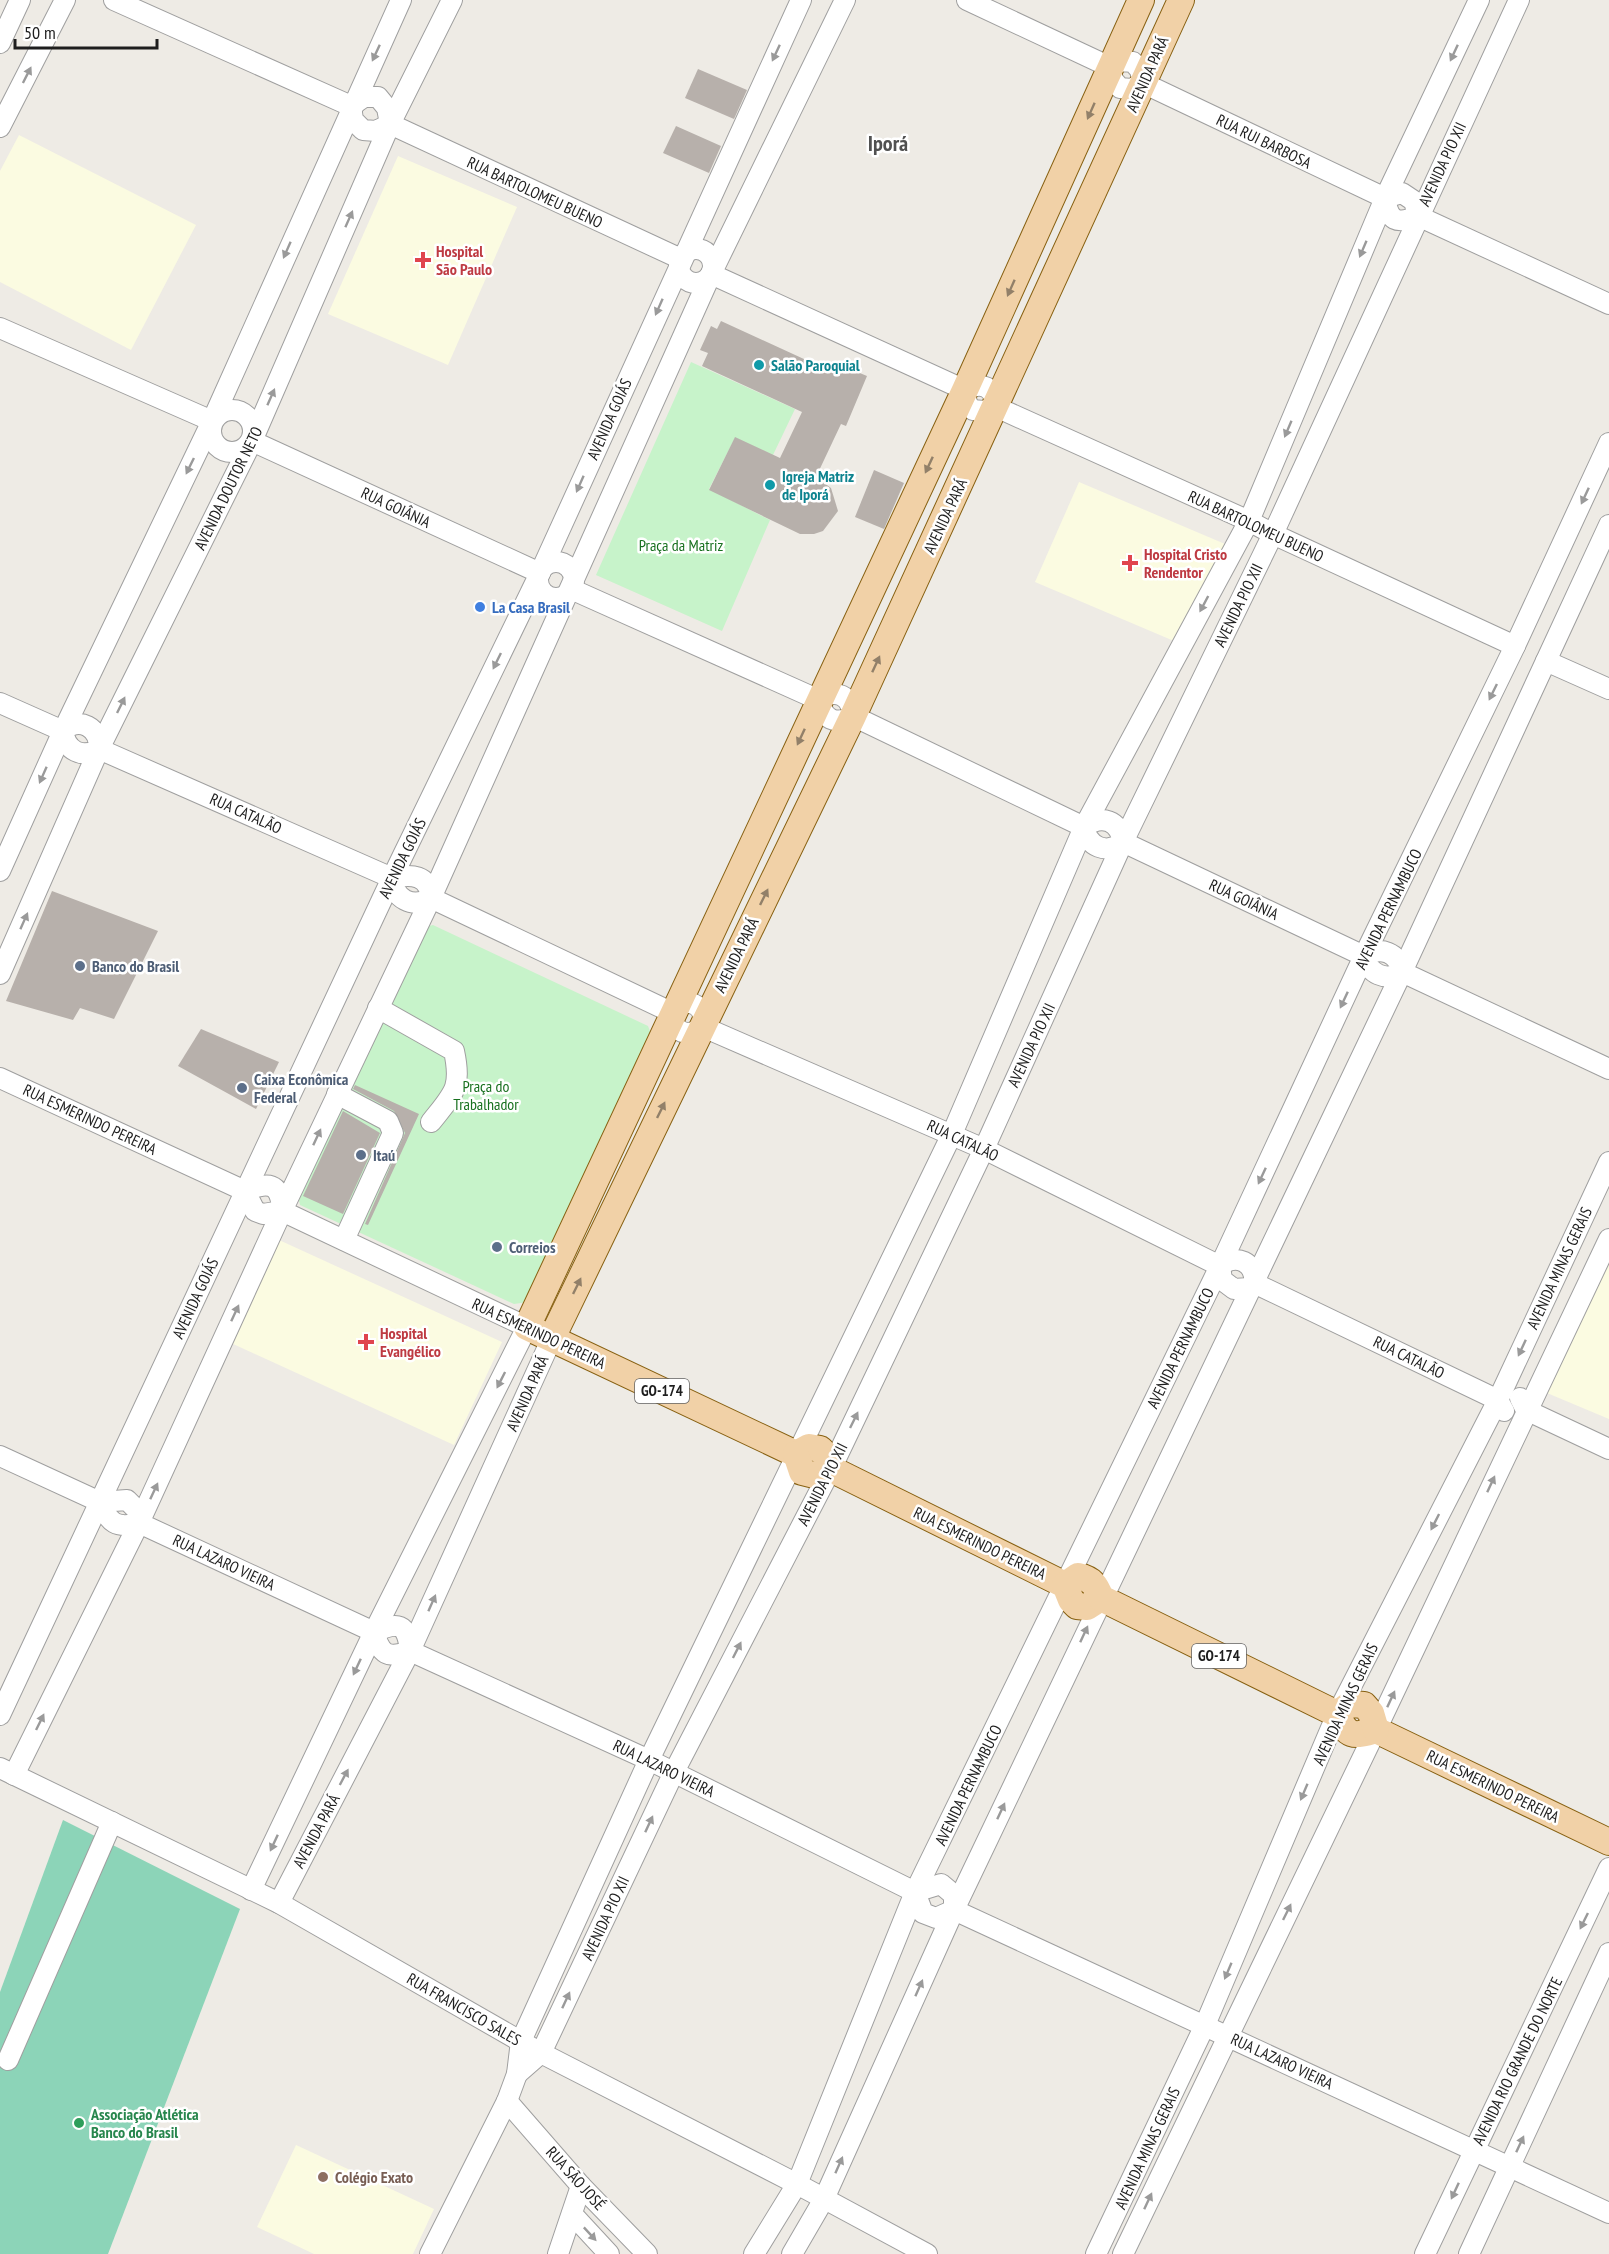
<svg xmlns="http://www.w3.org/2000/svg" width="1609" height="2254" viewBox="0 0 1609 2254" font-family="'PT Sans Narrow',sans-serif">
<rect width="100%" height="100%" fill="#eeebe5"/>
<g fill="#fbfbe1">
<path d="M19 135 196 225 131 350 0 282V171Z"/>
<path d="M398 156 517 207 448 365 328 314Z"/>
<path d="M1079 482 1225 544 1181 644 1035 582Z"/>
<path d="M279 1240 502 1342 454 1445 231 1343Z"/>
<path d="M1609 1262V1419L1547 1393Z"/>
<path d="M296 2145 434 2209 413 2254H314L257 2227Z"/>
</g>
<g fill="#c7f3ca">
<path d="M691 362 795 409 773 455 735 438 709 489 770 520 722 631 596 575Z"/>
<path d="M433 925 648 1026 653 1039 528 1302 514 1304 300 1205 299 1200 425 927Z"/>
</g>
<path fill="#8cd4b8" d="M63 1820 240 1909 108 2254H0V1992Z"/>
<g fill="#b7b0ab">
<path d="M698 69 747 90 734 119 685 98Z"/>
<path d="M676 126 721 146 709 173 663 153Z"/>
<path d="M721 321 830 371 833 362 867 376 846 426 841 424 816 477 831 488 838 511 823 531 814 534H800L709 490 735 437 780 458 802 412 702 366 708 353 700 350 711 326 717 329Z"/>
<path d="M874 470 904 483 884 529 855 517Z"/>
<path d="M52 891 158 931 114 1019 80 1008 73 1020 6 1001Z"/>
<path d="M201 1029 279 1062 256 1109 178 1066Z"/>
<path d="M355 1085 419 1114 368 1225 365 1224 405 1133 394 1111 353 1089Z"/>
<path d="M343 1111 380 1133 343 1214 303 1196Z"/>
</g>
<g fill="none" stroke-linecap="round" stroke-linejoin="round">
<g stroke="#9f9f9f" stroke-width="22">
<g id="minor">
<path d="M114 0 351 106"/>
<path d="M967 0 1110 67"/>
<path d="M0 43 20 0"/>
<path d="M1110 67 1113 80 1120 88 1131 89 1143 83 1385 198 1402 193 1414 201 1418 216"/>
<path d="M1110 67 1122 61 1133 62 1140 70 1143 83"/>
<path d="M351 106 353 120 363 130 376 131 390 124 681 259"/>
<path d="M351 106 364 97H378L387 108 390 124"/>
<path d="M0 127 65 0"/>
<path d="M1385 198C1389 221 1396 225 1418 216L1609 304"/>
<circle cx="696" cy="266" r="17"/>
<path d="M711 274 965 390"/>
<path d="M0 328 212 421"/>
<path d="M965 390 967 404 973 410 983 411 996 407 1249 521 1273 534 1515 646"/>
<path d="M965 390C982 381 994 386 996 407"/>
<circle cx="232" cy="431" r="21"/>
<path d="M252 441 540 573"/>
<circle cx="556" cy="580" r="18"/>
<path d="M571 589 819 700"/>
<path d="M1546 661 1609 689"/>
<path d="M819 700C836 688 851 695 853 716"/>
<path d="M819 700C823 719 835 726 853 716"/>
<path d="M0 703 63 731"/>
<path d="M853 716 1084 827"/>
<path d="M63 731C79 716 100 727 99 749"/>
<path d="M63 731C66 751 82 759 99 749"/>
<path d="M99 749 392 878C411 874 429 874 431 898"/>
<path d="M1084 827C1102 814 1119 820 1123 842"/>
<path d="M1084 827C1088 847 1106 855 1123 842"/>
<path d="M1123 842 1364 956C1369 974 1385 982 1402 972"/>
<path d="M0 871 63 731 212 421 401 0"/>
<path d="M392 878C394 899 412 909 431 898"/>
<path d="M431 898 673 1013"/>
<path d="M1364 956C1381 946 1398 952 1402 972L1609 1069"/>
<path d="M0 974 99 749 252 441 390 124 452 0"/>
<circle cx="688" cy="1018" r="15"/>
<path d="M378 1008 454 1051C462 1088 454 1093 431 1122"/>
<path d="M701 1026 984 1149 1220 1266"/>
<path d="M0 1078 245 1191 255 1211 263 1214 282 1211 527 1327 374 1632 251 1890"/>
<path d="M337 1094 388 1121 393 1133 344 1240"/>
<path d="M245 1191C267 1182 281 1181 282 1211"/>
<path d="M1220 1266 1222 1280 1234 1289 1249 1288 1254 1283"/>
<path d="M1220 1266C1236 1253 1256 1262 1254 1283"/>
<path d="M1254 1283 1498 1400 1504 1411"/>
<path d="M1520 1398 1526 1410 1609 1449"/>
<path d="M0 1456 100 1502 127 1500 137 1510 139 1523"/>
<path d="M100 1502C109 1523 116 1529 139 1523L374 1632C381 1655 387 1659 410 1651L649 1760 915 1892 923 1913 936 1918 954 1910 1609 2213"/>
<path d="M374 1632C398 1622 407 1622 410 1651"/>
<path d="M0 1715 392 878 540 573 801 0"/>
<path d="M0 1768 279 1903 541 2053 797 2184 927 2254"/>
<path d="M14 1775 139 1523 282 1211 431 898 711 274 845 0"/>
<path d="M915 1892 941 1884 954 1895V1910"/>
<path d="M279 1903 410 1651 552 1338"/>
<path d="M8 2060 112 1822"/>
<path d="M517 2074 541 2053 674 1772 831 1469 984 1149 1123 842 1273 534 1519 0"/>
<path d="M507 2101 581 2186 647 2254"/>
<path d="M572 2214 609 2254"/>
<path d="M430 2254 507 2101 517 2074 521 2041 649 1760 952 1134 1084 827 1249 521 1385 198 1479 0"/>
<path d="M558 2254 581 2186"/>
<path d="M754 2254 797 2184 915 1892 1220 1266 1364 956 1515 646 1609 443"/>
<path d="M792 2254 824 2199 954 1910 1402 972 1609 525"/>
<path d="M1096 2254 1205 2025 1337 1714 1498 1400 1609 1162"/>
<path d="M1123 2254 1376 1730 1609 1239"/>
<path d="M1425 2254 1609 1868"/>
<path d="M1469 2254 1609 1953"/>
</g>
</g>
<g stroke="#876011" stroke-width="28">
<g id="major">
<path d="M552 1338 853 716 1181 0"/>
<path d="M796 1454 527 1327 965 390 1141 0"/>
<path d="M796 1454 809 1447 820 1449 826 1455 831 1469 1065 1585 1071 1600 1077 1606 1087 1607 1101 1598"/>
<path d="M796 1454 802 1472 814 1475 831 1469"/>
<path d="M1065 1585 1078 1576C1092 1579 1096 1585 1101 1598L1337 1714C1347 1737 1353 1737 1376 1730L1609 1842"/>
<path d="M1337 1714 1350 1704 1364 1705 1371 1713 1376 1730"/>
</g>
</g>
<use href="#minor" stroke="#fff" stroke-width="20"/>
<use href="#major" stroke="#f1d1a7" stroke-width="26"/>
</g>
<defs><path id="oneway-solid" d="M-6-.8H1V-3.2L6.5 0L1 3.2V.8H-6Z" transform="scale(1.5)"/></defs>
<g fill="#9a9a9a">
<use href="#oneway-solid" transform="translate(376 53) rotate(115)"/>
<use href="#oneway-solid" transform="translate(776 53) rotate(115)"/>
<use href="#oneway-solid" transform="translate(1454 53) rotate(115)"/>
<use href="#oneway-solid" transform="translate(27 75) rotate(-63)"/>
<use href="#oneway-solid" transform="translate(349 219) rotate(-66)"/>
<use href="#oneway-solid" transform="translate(1363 249) rotate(113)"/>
<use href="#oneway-solid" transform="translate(287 250) rotate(114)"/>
<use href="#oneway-solid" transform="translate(659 307) rotate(114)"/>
<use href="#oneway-solid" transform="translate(271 397) rotate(-66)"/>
<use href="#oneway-solid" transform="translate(1288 429) rotate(113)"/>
<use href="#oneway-solid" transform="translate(190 466) rotate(116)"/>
<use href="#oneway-solid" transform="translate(580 484) rotate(114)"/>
<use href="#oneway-solid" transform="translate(1585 496) rotate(115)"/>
<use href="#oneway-solid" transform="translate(1204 604) rotate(118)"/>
<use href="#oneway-solid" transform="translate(497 661) rotate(116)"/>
<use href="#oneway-solid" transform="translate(1493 692) rotate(116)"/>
<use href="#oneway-solid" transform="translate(121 705) rotate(-64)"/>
<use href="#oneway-solid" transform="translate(43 775) rotate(114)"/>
<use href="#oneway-solid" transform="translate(24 921) rotate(-66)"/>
<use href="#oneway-solid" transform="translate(1344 1000) rotate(115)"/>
<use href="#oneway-solid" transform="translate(317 1137) rotate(-65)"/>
<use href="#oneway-solid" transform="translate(1262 1176) rotate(115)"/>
<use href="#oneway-solid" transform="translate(235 1313) rotate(-65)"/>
<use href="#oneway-solid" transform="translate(1522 1348) rotate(115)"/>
<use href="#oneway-solid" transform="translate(501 1380) rotate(117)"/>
<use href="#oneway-solid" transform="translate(854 1420) rotate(-64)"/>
<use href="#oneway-solid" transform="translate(1491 1484) rotate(-65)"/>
<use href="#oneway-solid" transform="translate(154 1491) rotate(-65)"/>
<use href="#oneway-solid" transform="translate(1435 1522) rotate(117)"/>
<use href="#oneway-solid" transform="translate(432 1603) rotate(-66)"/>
<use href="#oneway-solid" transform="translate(1084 1634) rotate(-65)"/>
<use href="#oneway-solid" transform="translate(737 1650) rotate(-63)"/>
<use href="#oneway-solid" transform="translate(357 1667) rotate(115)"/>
<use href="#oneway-solid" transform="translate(1391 1699) rotate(-65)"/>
<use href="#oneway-solid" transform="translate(40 1722) rotate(-64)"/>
<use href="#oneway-solid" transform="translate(344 1777) rotate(-62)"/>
<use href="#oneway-solid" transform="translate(1304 1792) rotate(113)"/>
<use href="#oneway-solid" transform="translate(1001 1811) rotate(-65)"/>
<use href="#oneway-solid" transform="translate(649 1824) rotate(-65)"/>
<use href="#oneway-solid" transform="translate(274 1843) rotate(115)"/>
<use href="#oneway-solid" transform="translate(1287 1912) rotate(-64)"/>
<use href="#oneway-solid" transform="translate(1584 1921) rotate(116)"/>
<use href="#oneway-solid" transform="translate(1228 1971) rotate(113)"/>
<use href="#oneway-solid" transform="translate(919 1988) rotate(-66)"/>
<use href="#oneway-solid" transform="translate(566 2000) rotate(-65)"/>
<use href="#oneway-solid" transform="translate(1520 2144) rotate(-65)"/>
<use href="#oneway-solid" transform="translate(839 2165) rotate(-66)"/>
<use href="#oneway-solid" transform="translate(1455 2191) rotate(115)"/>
<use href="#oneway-solid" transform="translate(1148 2201) rotate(-65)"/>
<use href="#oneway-solid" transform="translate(590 2234) rotate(47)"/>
</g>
<g fill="#928069">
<use href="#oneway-solid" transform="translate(1091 111) rotate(114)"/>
<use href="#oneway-solid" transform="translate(1011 288) rotate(114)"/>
<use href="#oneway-solid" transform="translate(929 465) rotate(115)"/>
<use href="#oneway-solid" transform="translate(876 664) rotate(-65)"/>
<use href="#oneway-solid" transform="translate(801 737) rotate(115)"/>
<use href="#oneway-solid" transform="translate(764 897) rotate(-64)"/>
<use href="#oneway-solid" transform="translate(661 1110) rotate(-64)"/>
<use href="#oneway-solid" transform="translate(577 1286) rotate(-64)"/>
</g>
<g fill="#e0444e" stroke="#fff" stroke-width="2">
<path d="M420 251h6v6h6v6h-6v6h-6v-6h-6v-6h6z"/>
<path d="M1127 554h6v6h6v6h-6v6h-6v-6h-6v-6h6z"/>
<path d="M363 1333h6v6h6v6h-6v6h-6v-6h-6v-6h6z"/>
</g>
<g fill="#0f9aa8" stroke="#fff" stroke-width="2">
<circle cx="759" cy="365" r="6"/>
<circle cx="770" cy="485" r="6"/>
</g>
<circle fill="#3f7fe0" stroke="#fff" stroke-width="2" cx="480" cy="607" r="6"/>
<g fill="#5c6f8a" stroke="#fff" stroke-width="2">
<circle cx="80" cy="966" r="6"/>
<circle cx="242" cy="1088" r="6"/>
<circle cx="361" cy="1155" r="6"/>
<circle cx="497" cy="1247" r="6"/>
</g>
<circle fill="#2e9e5b" stroke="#fff" stroke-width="2" cx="79" cy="2123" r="6"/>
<circle fill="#8d6e63" stroke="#fff" stroke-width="2" cx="323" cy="2177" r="6"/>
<g text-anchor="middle" stroke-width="5" stroke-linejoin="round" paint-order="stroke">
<g fill="#fff" stroke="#626262" stroke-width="1.5">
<rect x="635" y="1379" width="54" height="24" rx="4.5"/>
<rect x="1192" y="1644" width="54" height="24" rx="4.5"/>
</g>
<g font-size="15" font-weight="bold" fill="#1e1e1e">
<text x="662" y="1396">GO-174</text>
<text x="1219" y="1661">GO-174</text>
</g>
<g font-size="16" fill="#1e1e1e" stroke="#fff">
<text transform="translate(1147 74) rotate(-66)" y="6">AVENIDA PARÁ</text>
<text transform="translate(1264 141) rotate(26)" y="6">RUA RUI BARBOSA</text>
<text transform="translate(1442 164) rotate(-65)" y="6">AVENIDA PIO XII</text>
<text transform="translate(535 192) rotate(25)" y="6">RUA BARTOLOMEU BUENO</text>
<text transform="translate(609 419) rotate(-66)" y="6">AVENIDA GOIÁS</text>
<text transform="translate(228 488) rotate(-64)" y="6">AVENIDA DOUTOR NETO</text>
<text transform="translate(396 507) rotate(25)" y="6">RUA GOIÂNIA</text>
<text transform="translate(945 516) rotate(-65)" y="6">AVENIDA PARÁ</text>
<text transform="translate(1256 526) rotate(25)" y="6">RUA BARTOLOMEU BUENO</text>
<text transform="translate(1238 605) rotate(-64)" y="6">AVENIDA PIO XII</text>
<text transform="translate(246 813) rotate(24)" y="6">RUA CATALÃO</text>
<text transform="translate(402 858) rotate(-64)" y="6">AVENIDA GOIÁS</text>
<text transform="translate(1244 899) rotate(25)" y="6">RUA GOIÂNIA</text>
<text transform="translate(1388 909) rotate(-64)" y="6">AVENIDA PERNAMBUCO</text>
<text transform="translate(736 955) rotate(-64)" y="6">AVENIDA PARÁ</text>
<text transform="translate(1031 1045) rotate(-65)" y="6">AVENIDA PIO XII</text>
<text transform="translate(90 1119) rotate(25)" y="6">RUA ESMERINDO PEREIRA</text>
<text transform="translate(963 1140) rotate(25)" y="6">RUA CATALÃO</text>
<text transform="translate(1559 1268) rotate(-65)" y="6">AVENIDA MINAS GERAIS</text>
<text transform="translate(195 1298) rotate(-65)" y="6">AVENIDA GOIÁS</text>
<text transform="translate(539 1333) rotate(25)" y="6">RUA ESMERINDO PEREIRA</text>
<text transform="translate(1180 1348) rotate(-64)" y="6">AVENIDA PERNAMBUCO</text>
<text transform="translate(1409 1357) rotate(26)" y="6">RUA CATALÃO</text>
<text transform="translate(527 1393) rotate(-66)" y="6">AVENIDA PARÁ</text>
<text transform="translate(822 1484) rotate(-63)" y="6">AVENIDA PIO XII</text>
<text transform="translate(980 1543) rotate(26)" y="6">RUA ESMERINDO PEREIRA</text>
<text transform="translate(224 1562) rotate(25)" y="6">RUA LAZARO VIEIRA</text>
<text transform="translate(1345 1704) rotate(-65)" y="6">AVENIDA MINAS GERAIS</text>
<text transform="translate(664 1768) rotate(26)" y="6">RUA LAZARO VIEIRA</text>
<text transform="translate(968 1785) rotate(-64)" y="6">AVENIDA PERNAMBUCO</text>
<text transform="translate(1493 1786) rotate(26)" y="6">RUA ESMERINDO PEREIRA</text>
<text transform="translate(316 1831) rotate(-62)" y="6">AVENIDA PARÁ</text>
<text transform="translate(605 1918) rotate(-65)" y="6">AVENIDA PIO XII</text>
<text transform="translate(464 2009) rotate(30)" y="6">RUA FRANCISCO SALES</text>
<text transform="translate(1282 2061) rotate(25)" y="6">RUA LAZARO VIEIRA</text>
<text transform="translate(1517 2061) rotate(-64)" y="6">AVENIDA RIO GRANDE DO NORTE</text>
<text transform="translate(1147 2148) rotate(-65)" y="6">AVENIDA MINAS GERAIS</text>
<text transform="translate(576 2178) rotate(48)" y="6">RUA SÃO JOSÉ</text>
</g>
<g font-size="16" font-weight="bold" fill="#be3a42" stroke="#fff" text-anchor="start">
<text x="436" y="257">Hospital<tspan x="436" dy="18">São Paulo</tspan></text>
<text x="1144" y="560">Hospital Cristo<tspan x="1144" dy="18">Rendentor</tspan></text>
<text x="380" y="1339">Hospital<tspan x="380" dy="18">Evangélico</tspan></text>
</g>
<g font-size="16" font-weight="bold" fill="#0d838f" stroke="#fff" text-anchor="start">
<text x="771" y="371">Salão Paroquial</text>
<text x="782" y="482">Igreja Matriz<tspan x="782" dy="18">de Iporá</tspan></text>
</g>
<g font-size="16" fill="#18701f" stroke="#fff">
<text x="681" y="551">Praça da Matriz</text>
<text x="486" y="1092">Praça do<tspan x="486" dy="18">Trabalhador</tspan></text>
</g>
<g font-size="16" font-weight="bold" fill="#366cbe" stroke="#fff" text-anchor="start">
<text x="492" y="613">La Casa Brasil</text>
</g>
<g font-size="16" font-weight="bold" fill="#4e5e75" stroke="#fff" text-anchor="start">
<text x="92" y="972">Banco do Brasil</text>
<text x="254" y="1085">Caixa Econômica<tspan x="254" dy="18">Federal</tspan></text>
<text x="373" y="1161">Itaú</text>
<text x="509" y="1253">Correios</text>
</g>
<g font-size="16" font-weight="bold" fill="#27864d" stroke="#fff" text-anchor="start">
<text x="91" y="2120">Associação Atlética<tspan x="91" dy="18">Banco do Brasil</tspan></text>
</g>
<g font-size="16" font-weight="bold" fill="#785e54" stroke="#fff" text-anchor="start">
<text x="335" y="2183">Colégio Exato</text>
</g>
<g font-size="22" font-weight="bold" fill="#515151" stroke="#fff">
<text x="888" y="151">Iporá</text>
</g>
</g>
<path d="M15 39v9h142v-9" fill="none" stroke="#1e1e1e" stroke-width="3"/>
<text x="24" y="39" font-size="18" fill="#1e1e1e" stroke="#ffffff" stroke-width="4.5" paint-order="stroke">50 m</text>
</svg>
